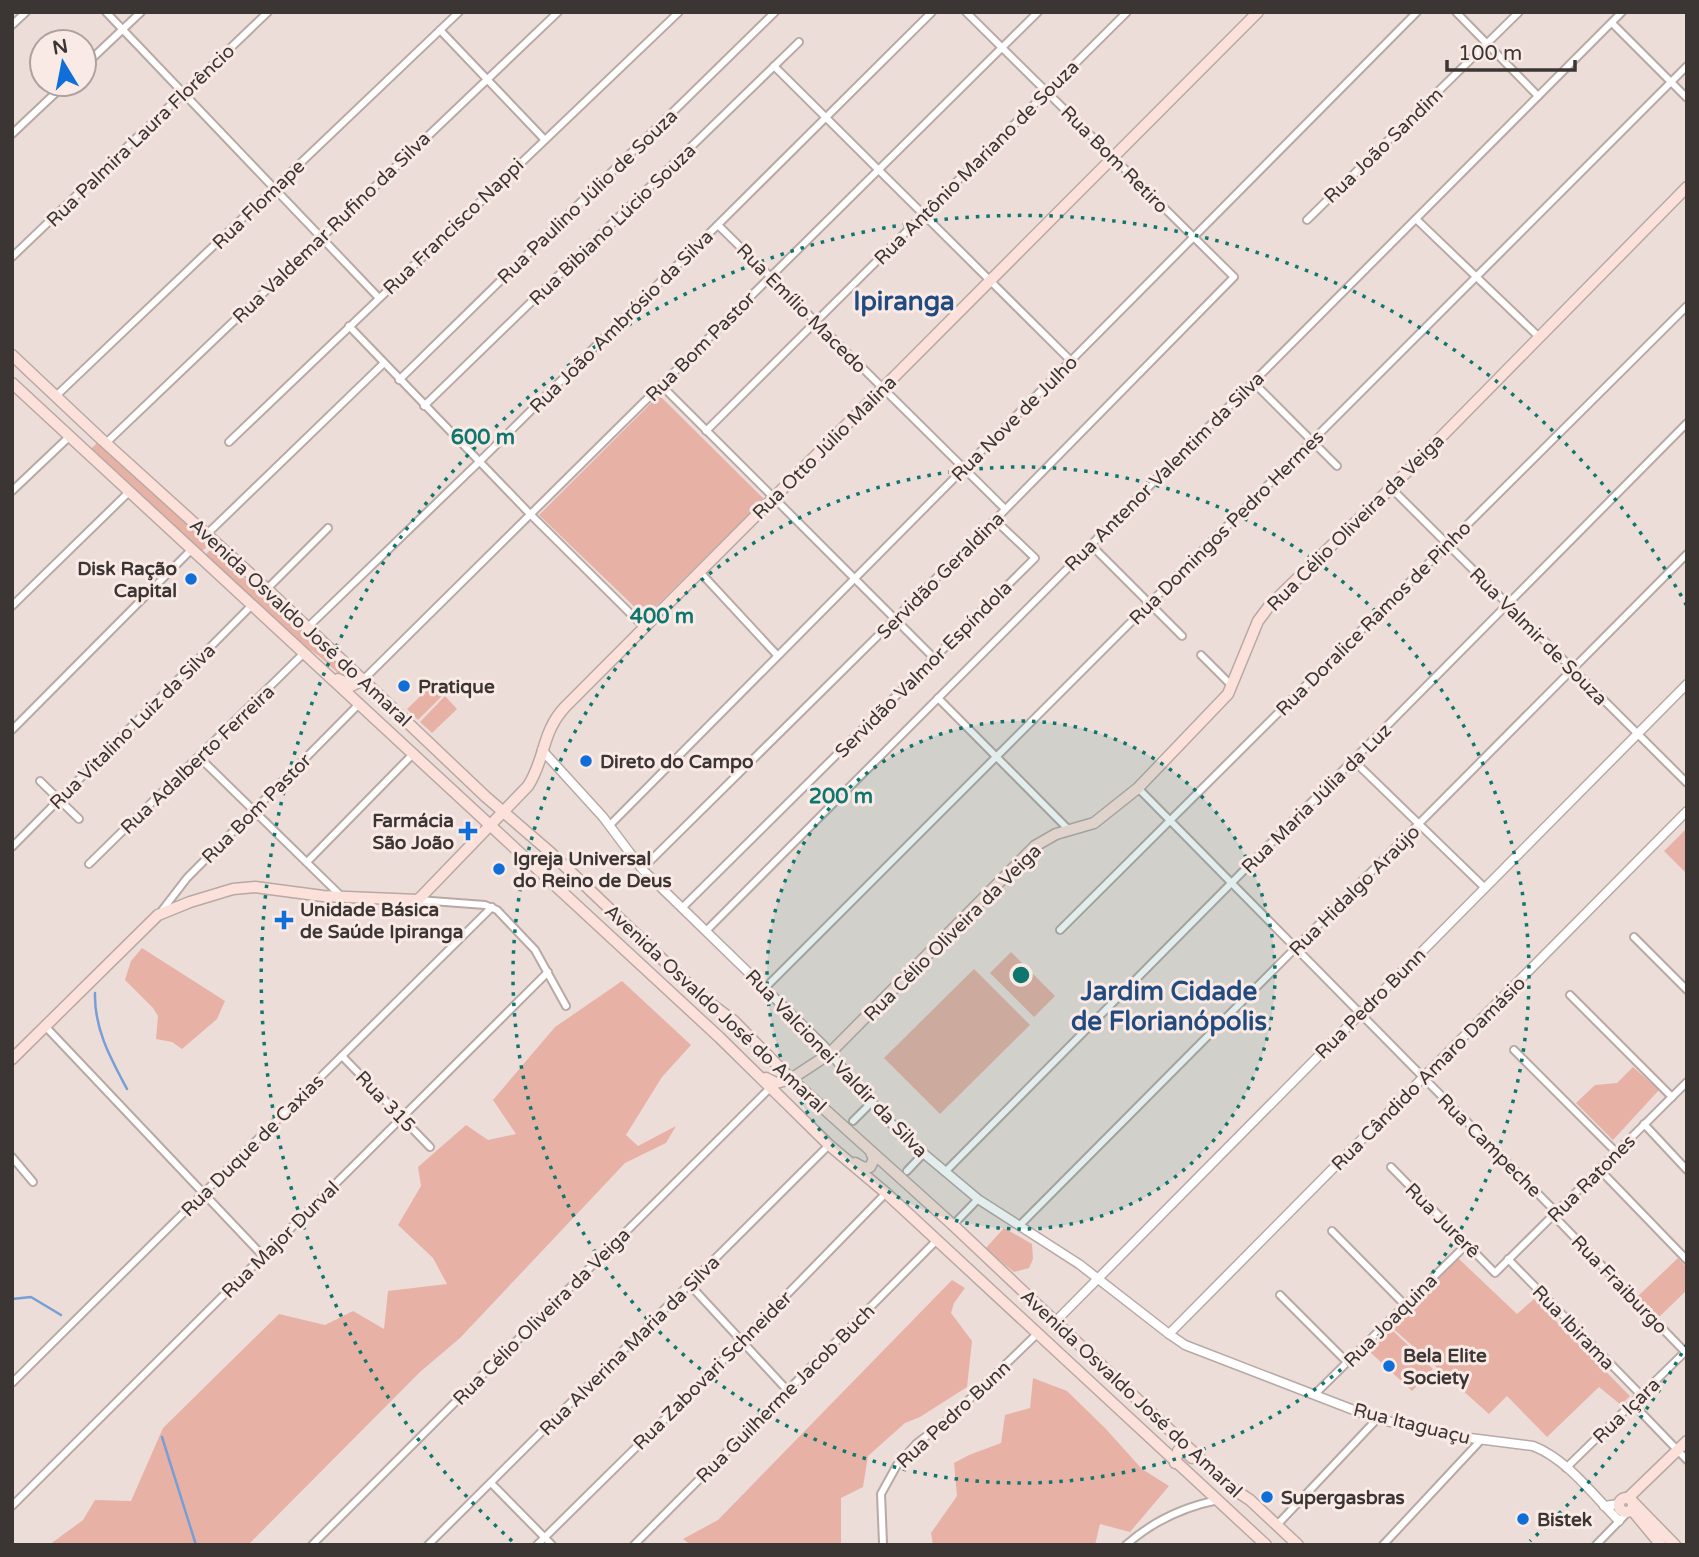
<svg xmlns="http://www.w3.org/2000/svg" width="1699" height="1557" viewBox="0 0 1699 1557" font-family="'Varela Round',sans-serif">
<rect width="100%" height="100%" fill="#edddd9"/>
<g fill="#e7b2a5">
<path d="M659 395 764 499 645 617 539 515Z"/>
<path d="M98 442 210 544 201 552 90 450Z"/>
<path d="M212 548 345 671V674L341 676 319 656 293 638 205 555Z"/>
<path d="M432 685 443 695 418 720 407 709Z"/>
<path d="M445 696 457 709 432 733 420 722Z"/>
<path d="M1687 828V874L1664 851Z"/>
<path d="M142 948 225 1001 217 1019 182 1049 172 1042 156 1039 158 1016 153 1008 125 980 131 961Z"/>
<path d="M1011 952 1055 996 1034 1017 990 973Z"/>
<path d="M974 969 1030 1025 940 1114 884 1058Z"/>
<path d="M622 981 691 1045 662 1077 626 1135 638 1146 676 1126 666 1143 625 1163 460 1338 420 1372 248 1545H49L83 1520 95 1500 131 1501 163 1428 279 1314 325 1325 353 1311 384 1329 388 1291 447 1284 433 1258 398 1225 421 1186 418 1167 466 1125 488 1140 516 1134 493 1100 555 1027Z"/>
<path d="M1633 1067 1659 1090 1613 1140 1576 1103 1595 1085 1617 1083Z"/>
<path d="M1004 1228 1032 1244 1033 1259 1029 1268 1014 1272 985 1249Z"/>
<path d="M1458 1258 1517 1314 1534 1299 1630 1396 1621 1405 1599 1387 1547 1437 1507 1396 1489 1414 1388 1324Z"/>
<path d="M1678 1258 1687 1268V1290L1658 1318 1637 1297Z"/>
<path d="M952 1280 965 1288 954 1303 951 1313 972 1341 967 1387 920 1417 905 1423 868 1456 863 1487 841 1498V1545H691L683 1539 718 1520Z"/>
<path d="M1391 1329 1433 1369 1412 1391 1370 1352Z"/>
<path d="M1033 1378 1067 1391 1105 1428 1142 1469 1169 1486 1130 1532 1100 1524 1095 1545H933L931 1533 957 1496 954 1463 969 1455 1001 1443 1005 1415 1030 1408Z"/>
</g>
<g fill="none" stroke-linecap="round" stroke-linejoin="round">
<g stroke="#779fd5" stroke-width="2.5">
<path d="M95 993C94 1029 111 1059 127 1089"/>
<path d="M12 1299 31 1297 61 1315"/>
<path d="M162 1437 196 1545"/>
</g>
<g stroke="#b8a9a5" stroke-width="10">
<g id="minor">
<path d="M106 12 379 298"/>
<path d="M1456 12 1538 96"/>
<path d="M1612 23 1687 98"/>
<path d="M12 25 26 12"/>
<path d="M440 30 544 139"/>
<path d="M84 66 141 12"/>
<path d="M774 66 1071 361"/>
<path d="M12 134 65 84"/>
<path d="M1416 219 1539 337"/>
<path d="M1307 220 1519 12"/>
<path d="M718 225 1005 509"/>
<path d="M12 257 268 12"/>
<path d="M349 326 530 514 645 628"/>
<path d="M399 380 775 12"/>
<path d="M1253 382 1337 466"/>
<path d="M661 385 934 658"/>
<path d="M57 395 459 12"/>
<path d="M424 406 799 42"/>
<path d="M706 431 1127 12"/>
<path d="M229 442 679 12"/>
<path d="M106 443 558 12"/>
<path d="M1391 488 1687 783"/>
<path d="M12 491 70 436"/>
<path d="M207 534 384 363"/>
<path d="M1091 545 1182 636"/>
<path d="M700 572 777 655"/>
<path d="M267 589 328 528"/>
<path d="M12 606 130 491"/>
<path d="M308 627 479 462 932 12"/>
<path d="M1201 655 1232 686"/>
<path d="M363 680 1038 12"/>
<path d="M938 698 1070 831"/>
<path d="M12 730 192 549"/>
<path d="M200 758 340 895"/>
<path d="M1353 760 1485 888"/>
<path d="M40 781 79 819"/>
<path d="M1138 788 1556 1212"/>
<path d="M610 825 1417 12"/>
<path d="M12 847 252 605"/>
<path d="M307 862 412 755"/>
<path d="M89 864 304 653"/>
<path d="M642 869 995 520 1234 277 966 12"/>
<path d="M418 900 485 905 497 910 535 950 566 1006"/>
<path d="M682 908 1035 558 995 520"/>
<path d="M160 913 187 878 359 704"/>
<path d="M1060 930 1687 306"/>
<path d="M706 931 1622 12"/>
<path d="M1634 937 1687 990"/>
<path d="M765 988 1687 66"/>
<path d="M1570 995 1672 1097"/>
<path d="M45 1026 263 1256"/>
<path d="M1514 1050 1616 1152"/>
<path d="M342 1056 430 1147"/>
<path d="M853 1121 872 1102"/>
<path d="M1644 1124 1687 1170"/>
<path d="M12 1157 33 1182"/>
<path d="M1391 1167 1495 1273 1687 1082"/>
<path d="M1599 1169 1687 1260"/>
<path d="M907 1171 923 1154"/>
<path d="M945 1172 1687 423"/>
<path d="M1553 1215 1687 1354"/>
<path d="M953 1225 978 1199"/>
<path d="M1020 1225 1687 554"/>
<path d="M1332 1231 1405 1305"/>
<path d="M1508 1259 1641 1395"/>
<path d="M689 1284 788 1391"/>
<path d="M1280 1295 1347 1362"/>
<path d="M12 1383 492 907"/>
<path d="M1314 1395 1467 1244"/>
<path d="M1632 1403 1687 1460"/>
<path d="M1566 1468 1685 1352"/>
<path d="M491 1483 552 1545"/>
<path d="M12 1506 548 972"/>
<path d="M1277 1525 1377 1419"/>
<path d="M883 1543 881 1494 897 1465 916 1444 950 1418 1037 1334"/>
<path d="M312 1545 770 1088"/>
<path d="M428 1545 829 1145"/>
<path d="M537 1545 683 1401 886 1193"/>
<path d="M634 1545 936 1241"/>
<path d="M1126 1545C1153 1521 1183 1507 1218 1500"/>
<path d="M1383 1545 1481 1440"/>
<path d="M1596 1545 1627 1513"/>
</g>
</g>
<g stroke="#b8a9a5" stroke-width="11">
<g id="tertiary">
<path d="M542 750 603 817 642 869 824 1046 881 1113 910 1142 978 1199 1079 1264 1169 1334 1185 1345 1377 1419 1462 1437 1533 1446C1567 1459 1593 1495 1619 1521"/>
<path d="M1054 1323 1687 684"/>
<path d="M1169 1334 1687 811"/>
<path d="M1604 1506 1619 1504"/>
</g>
</g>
<g stroke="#b8a9a5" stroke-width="13">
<g id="secondary">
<path d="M12 355 99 437 267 589 486 797 551 853 703 998 734 1021 791 1079 953 1225 1229 1486 1250 1500 1298 1545"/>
<path d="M12 383 719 1037 829 1145 886 1193 1266 1545"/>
<path d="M338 679 351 686 363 680"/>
<path d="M12 1059 158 915 190 902 233 889 255 887 323 896 418 900 528 786C546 758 541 733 565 707L1258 12"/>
<path d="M766 1078 776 1083 791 1079 829 1054 1035 846 1056 834 1094 823 1138 788 1228 694 1258 621 1270 605 1391 488 1687 187"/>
<path d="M855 1163 864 1168 870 1167 874 1159 871 1152"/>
<path d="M1175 1463 1178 1451 1186 1452 1192 1458"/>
<circle cx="1626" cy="1505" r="7"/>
<path d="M1628 1498 1687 1441"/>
<path d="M1632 1501 1675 1545"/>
<path d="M1632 1510 1661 1545"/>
</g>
</g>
<use href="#minor" stroke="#fff" stroke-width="6"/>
<use href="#tertiary" stroke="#fff" stroke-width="8"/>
<use href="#secondary" stroke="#fce1da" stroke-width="10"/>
</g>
<circle cx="1021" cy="975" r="254" fill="#0f766e" fill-opacity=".12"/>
<g fill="none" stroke="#0f766e" stroke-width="3.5" stroke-dasharray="3.5 7">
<circle cx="1021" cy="975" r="254"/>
<circle cx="1021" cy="975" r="508"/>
<path d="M1687 1344A761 761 0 0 1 1530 1541M512 1541A761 761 0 1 1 1687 606"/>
</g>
<g fill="#0f6ed7" stroke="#faeae6" stroke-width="2.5">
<circle cx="191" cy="579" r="7"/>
<circle cx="404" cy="686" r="7"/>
<circle cx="586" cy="761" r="7"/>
<path d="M464.5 820.5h7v7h7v7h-7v7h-7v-7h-7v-7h7z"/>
<circle cx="499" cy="869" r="7"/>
<path d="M280.5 909.5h7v7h7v7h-7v7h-7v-7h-7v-7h7z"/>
<circle cx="1389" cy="1366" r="7"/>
<circle cx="1267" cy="1497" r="7"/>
<circle cx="1523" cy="1519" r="7"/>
</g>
<g text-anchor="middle" stroke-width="6" stroke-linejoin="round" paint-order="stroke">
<g font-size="19" fill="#3b3534" stroke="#faeae6">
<text transform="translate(140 135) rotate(-44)" y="7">Rua Palmira Laura Florêncio</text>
<text transform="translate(1383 145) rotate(-44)" y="7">Rua João Sandim</text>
<text transform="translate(1115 159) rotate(45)" y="7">Rua Bom Retiro</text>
<text transform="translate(976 162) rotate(-45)" y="7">Rua Antônio Mariano de Souza</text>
<text transform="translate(587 196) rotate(-44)" y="7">Rua Paulino Júlio de Souza</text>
<text transform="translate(258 204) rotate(-44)" y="7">Rua Flomape</text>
<text transform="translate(612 224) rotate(-44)" y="7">Rua Bibiano Lúcio Souza</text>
<text transform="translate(453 226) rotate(-44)" y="7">Rua Francisco Nappi</text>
<text transform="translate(331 227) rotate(-44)" y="7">Rua Valdemar Rufino da Silva</text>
<text transform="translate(802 308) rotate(45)" y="7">Rua Emílio Macedo</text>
<text transform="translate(621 321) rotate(-45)" y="7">Rua João Ambrósio da Silva</text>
<text transform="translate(700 346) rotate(-45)" y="7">Rua Bom Pastor</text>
<text transform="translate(1014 418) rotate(-45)" y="7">Rua Nove de Julho</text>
<text transform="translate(824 447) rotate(-45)" y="7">Rua Otto Júlio Malina</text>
<text transform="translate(1164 471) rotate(-45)" y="7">Rua Antenor Valentim da Silva</text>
<text transform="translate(1355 522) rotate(-45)" y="7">Rua Célio Oliveira da Veiga</text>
<text transform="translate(1226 527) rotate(-45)" y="7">Rua Domingos Pedro Hermes</text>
<text transform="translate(940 575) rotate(-45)" y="7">Servidão Geraldina</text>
<text transform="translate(1373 618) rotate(-45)" y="7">Rua Doralice Ramos de Pinho</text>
<text transform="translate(301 622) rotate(43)" y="7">Avenida Osvaldo José do Amaral</text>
<text transform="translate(1539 636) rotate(45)" y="7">Rua Valmir de Souza</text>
<text transform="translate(923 669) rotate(-45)" y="7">Servidão Valmor Espíndola</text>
<text transform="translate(132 726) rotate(-45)" y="7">Rua Vitalino Luiz da Silva</text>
<text transform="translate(197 759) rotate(-44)" y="7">Rua Adalberto Ferreira</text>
<text transform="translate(1316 798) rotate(-45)" y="7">Rua Maria Júlia da Luz</text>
<text transform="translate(256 808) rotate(-45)" y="7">Rua Bom Pastor</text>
<text transform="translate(1354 890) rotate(-45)" y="7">Rua Hidalgo Araújo</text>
<text transform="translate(952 932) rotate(-45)" y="7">Rua Célio Oliveira da Veiga</text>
<text transform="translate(1370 1003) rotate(-45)" y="7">Rua Pedro Bunn</text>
<text transform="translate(716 1008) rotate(43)" y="7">Avenida Osvaldo José do Amaral</text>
<text transform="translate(837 1063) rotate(46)" y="7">Rua Valcionei Valdir da Silva</text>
<text transform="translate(1428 1073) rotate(-45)" y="7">Rua Cândido Amaro Damásio</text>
<text transform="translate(386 1101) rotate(46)" y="7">Rua 315</text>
<text transform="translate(252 1145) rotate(-45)" y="7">Rua Duque de Caxias</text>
<text transform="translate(1490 1145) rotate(45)" y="7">Rua Campeche</text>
<text transform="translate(1591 1178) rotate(-45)" y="7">Rua Ratones</text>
<text transform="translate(1443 1220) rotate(45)" y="7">Rua Jurerê</text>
<text transform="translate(280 1239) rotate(-45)" y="7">Rua Major Durval</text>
<text transform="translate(1620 1284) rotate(46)" y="7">Rua Fraiburgo</text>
<text transform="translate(541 1316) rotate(-45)" y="7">Rua Célio Oliveira da Veiga</text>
<text transform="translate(1390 1320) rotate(-45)" y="7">Rua Joaquina</text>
<text transform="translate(1574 1327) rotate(46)" y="7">Rua Ibirama</text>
<text transform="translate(629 1345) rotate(-45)" y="7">Rua Alverina Maria da Silva</text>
<text transform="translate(712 1370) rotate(-45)" y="7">Rua Zabovari Schneider</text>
<text transform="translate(785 1393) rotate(-45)" y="7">Rua Guilherme Jacob Buch</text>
<text transform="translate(1132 1393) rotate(43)" y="7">Avenida Osvaldo José do Amaral</text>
<text transform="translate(1626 1410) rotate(-44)" y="7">Rua Içara</text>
<text transform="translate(953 1414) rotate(-43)" y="7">Rua Pedro Bunn</text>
<text transform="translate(1412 1423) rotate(14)" y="7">Rua Itaguaçu</text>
</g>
<g font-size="19" font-weight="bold" fill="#3b3534" stroke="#faeae6" text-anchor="start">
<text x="177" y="575" text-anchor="end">Disk Ração<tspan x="177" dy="22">Capital</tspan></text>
<text x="418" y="693">Pratique</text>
<text x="600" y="768">Direto do Campo</text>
<text x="454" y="827" text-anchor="end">Farmácia<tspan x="454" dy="22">São João</tspan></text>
<text x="513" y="865">Igreja Universal<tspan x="513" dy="22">do Reino de Deus</tspan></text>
<text x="300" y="916">Unidade Básica<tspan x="300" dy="22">de Saúde Ipiranga</tspan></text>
<text x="1403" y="1362">Bela Elite<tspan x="1403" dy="22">Society</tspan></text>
<text x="1281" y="1504">Supergasbras</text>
<text x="1537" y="1526">Bistek</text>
</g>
<g font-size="26" font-weight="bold" fill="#214a7f" stroke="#faeae6">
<text x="904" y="310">Ipiranga</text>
<text x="1169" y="1000">Jardim Cidade<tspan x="1169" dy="30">de Florianópolis</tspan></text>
</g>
</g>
<circle cx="1021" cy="975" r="10" fill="#0f766e" stroke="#faeae6" stroke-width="3.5"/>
<g font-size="21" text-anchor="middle" font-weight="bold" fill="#0f766e" stroke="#faeae6" stroke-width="6" stroke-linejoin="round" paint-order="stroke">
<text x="483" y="444">600 m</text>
<text x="662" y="623">400 m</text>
<text x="841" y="803">200 m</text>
</g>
<rect width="1699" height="1557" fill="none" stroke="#3b3534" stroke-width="28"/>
<g transform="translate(63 63) rotate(350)"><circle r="33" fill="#faeae6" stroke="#aea29f" stroke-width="2"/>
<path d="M0-5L12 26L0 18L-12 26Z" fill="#0f6ed7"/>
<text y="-10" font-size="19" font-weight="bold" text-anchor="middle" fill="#3b3534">N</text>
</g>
<path d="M1447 60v10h128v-10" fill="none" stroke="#3b3534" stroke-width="3.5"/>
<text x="1458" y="60" font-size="21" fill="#3b3534" stroke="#faeae6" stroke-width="5" paint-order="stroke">100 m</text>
</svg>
